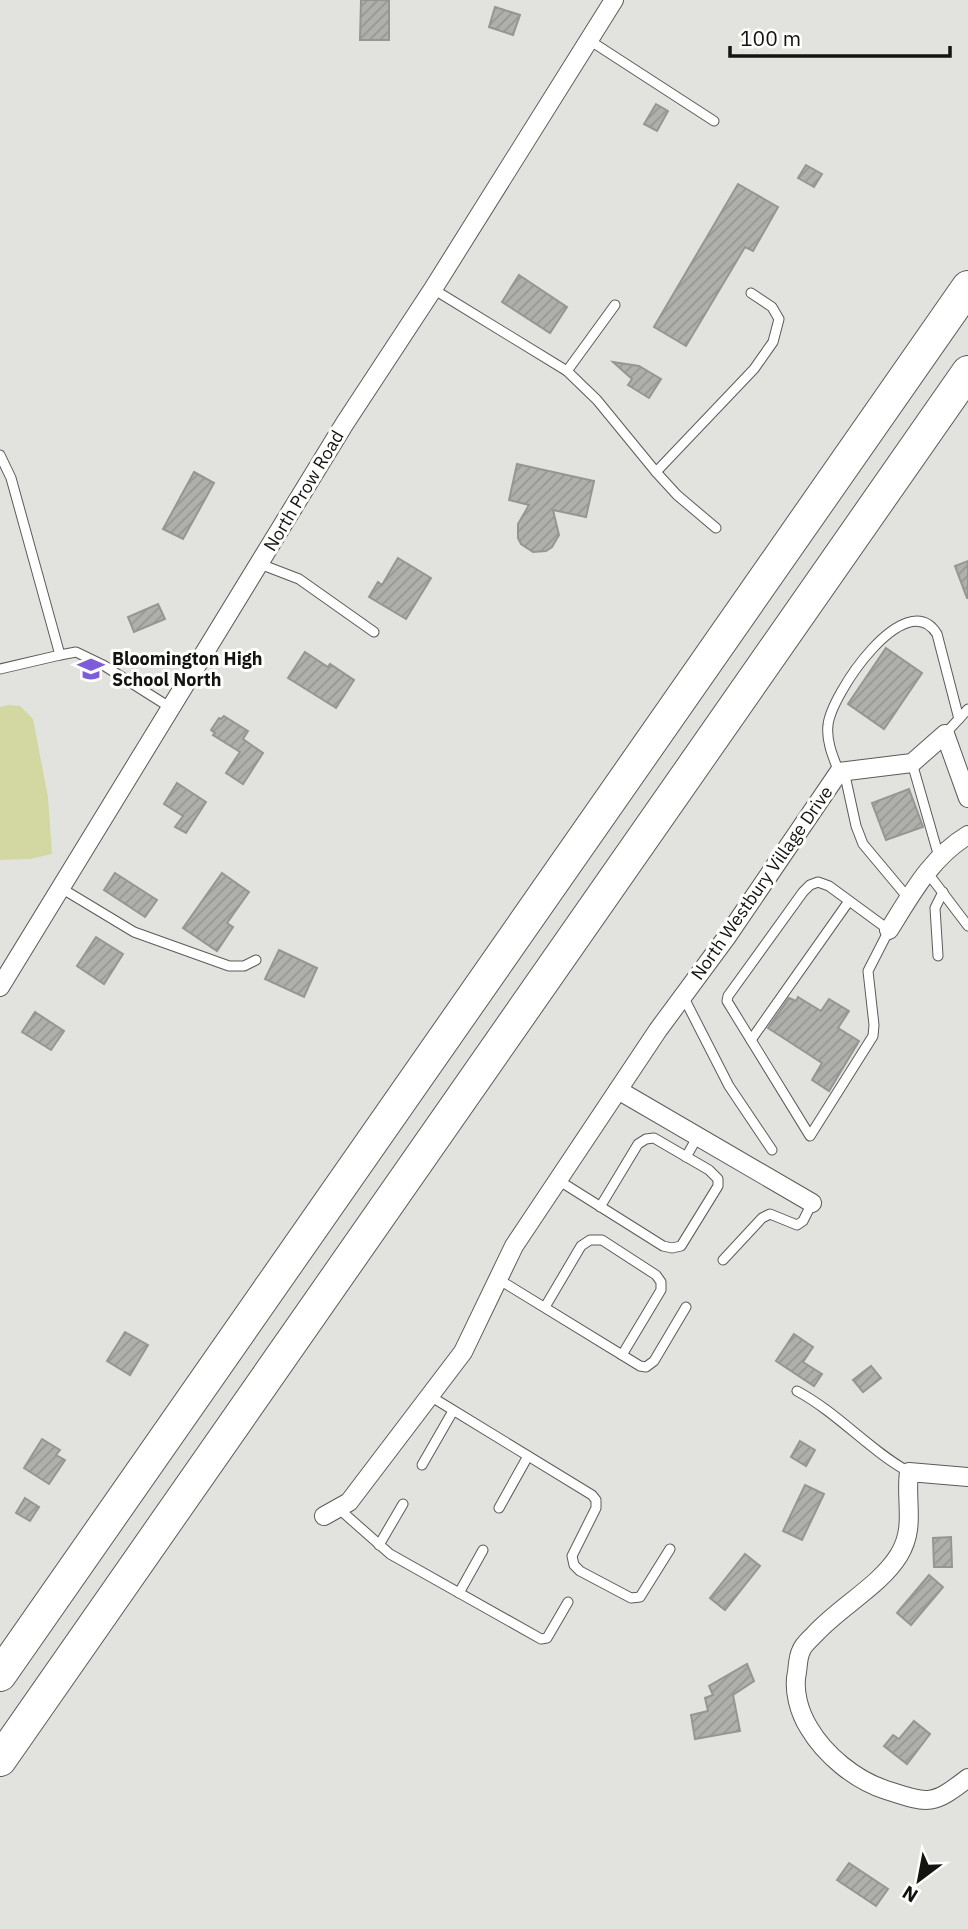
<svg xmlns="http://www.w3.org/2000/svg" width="968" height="1929" viewBox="0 0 968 1929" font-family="'IBM Plex Sans',sans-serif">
<defs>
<pattern id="building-hatch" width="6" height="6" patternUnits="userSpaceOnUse" patternTransform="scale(1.75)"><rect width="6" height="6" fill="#afb0ac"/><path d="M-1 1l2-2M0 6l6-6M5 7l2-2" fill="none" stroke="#969693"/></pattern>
</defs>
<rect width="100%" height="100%" fill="#e2e3df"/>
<path fill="#d3d7a1" d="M9 705 20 706 33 719 48 797 52 854 30 859 0 860V707Z"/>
<g fill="url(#building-hatch)" stroke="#959692" stroke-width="2">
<path d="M361 0H389V40H360Z"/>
<path d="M495 7 520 15 513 35 489 27Z"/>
<path d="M656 104 668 111 657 131 644 124Z"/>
<path d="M806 165 822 174 814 187 798 178Z"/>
<path d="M738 184 778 207 753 251 745 247 686 346 654 327Z"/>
<path d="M519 275 567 307 550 333 502 302Z"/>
<path d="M613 362 639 366 661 379 649 398 628 385 632 379Z"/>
<path d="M517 464 594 481 586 517 553 510 559 535 552 547 546 551 533 552 521 544 518 538V524L529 505 509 500Z"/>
<path d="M194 472 214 483 183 539 163 529Z"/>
<path d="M398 558 431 578 406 619 369 597 378 582 382 585Z"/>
<path d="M968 561V598H967L955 566Z"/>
<path d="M158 604 165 619 134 632 128 617Z"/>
<path d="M886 648 922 673 884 729 848 704Z"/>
<path d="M305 652 328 667 330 664 354 680 336 708 288 678Z"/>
<path d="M224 716 248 731 243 739 263 753 243 784 226 773 240 752 213 735 215 733 211 730 219 718 221 719Z"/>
<path d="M177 783 206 802 186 833 175 827 183 816 164 804Z"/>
<path d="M909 789 923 827 886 840 872 803Z"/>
<path d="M115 873 157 900 145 917 104 890Z"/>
<path d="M222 873 249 892 227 923 233 927 217 951 183 928Z"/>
<path d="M96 937 123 954 104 984 77 966Z"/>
<path d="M279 950 317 968 304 997 265 979Z"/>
<path d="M798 997 821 1011 829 999 849 1011 838 1028 859 1041 829 1091 812 1080 822 1063 768 1028 789 998 796 1001Z"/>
<path d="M35 1012 64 1031 51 1050 22 1032Z"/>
<path d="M125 1332 148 1345 130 1375 107 1361Z"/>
<path d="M794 1334 813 1347 803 1362 822 1374 814 1386 776 1361Z"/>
<path d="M871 1366 881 1378 863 1392 853 1380Z"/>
<path d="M42 1439 60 1450 56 1455 65 1460 49 1484 24 1468Z"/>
<path d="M800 1441 815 1450 806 1466 791 1457Z"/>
<path d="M805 1485 824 1494 802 1540 783 1531Z"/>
<path d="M25 1498 39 1507 30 1521 16 1513Z"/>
<path d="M951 1537 952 1567H934L933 1538Z"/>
<path d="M745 1554 760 1566 725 1610 710 1598Z"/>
<path d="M929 1575 943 1587 911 1625 897 1613Z"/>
<path d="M747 1664 754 1681 733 1695 740 1731 695 1739 691 1715 708 1711 705 1698 713 1695 709 1686Z"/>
<path d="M914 1721 930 1734 907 1764 884 1746 893 1735 899 1739Z"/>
<path d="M849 1863 888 1889 876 1906 837 1880Z"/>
</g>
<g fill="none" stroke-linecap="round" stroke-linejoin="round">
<g stroke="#5b5b58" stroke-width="11">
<g id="lane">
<path d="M589 40 714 121"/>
<path d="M433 289 567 371 615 305"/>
<path d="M567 371 597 400 656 472 754 369 773 342 779 319 772 307 751 293"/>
<path d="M0 455 11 478 60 655 0 669"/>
<path d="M656 472 677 495 716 528"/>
<path d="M260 564 299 579 374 632"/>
<path d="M60 655 76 652 103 665 171 708"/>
<path d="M945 734 968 709"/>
<path d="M912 763 939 857"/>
<path d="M844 771 856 826 863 844 909 899"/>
<path d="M839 772C833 757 826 741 828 725 831 694 906 584 937 634L959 719"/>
<path d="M927 872 968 926"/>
<path d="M818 882 829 886 889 930 868 971 874 1025 873 1036 810 1136 727 1001 728 996 803 892 810 885Z"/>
<path d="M61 888 134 932 229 966H244L256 960"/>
<path d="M938 956 935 908 943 892"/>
<path d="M683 996 729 1086 772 1150"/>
<path d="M751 1040 849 901"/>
<path d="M686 1157 698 1136"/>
<path d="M558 1180 663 1246 672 1248 681 1246 718 1186V1179L709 1170 654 1138 646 1139 638 1144 600 1207"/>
<path d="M723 1260 762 1218 770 1214 797 1225 803 1221 812 1203"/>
<path d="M498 1279 640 1366 646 1367 654 1361 686 1307"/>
<path d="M545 1307 581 1246 590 1240H602L656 1275 661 1282V1290L622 1355"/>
<path d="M797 1391C838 1413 869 1450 909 1472"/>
<path d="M430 1396 592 1495 596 1500V1508L572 1556 574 1565 580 1571 631 1598 640 1597 670 1549"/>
<path d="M422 1465 453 1411"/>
<path d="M338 1508 390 1554 541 1639 547 1638 568 1602"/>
<path d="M499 1508 528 1456"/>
<path d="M379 1545 403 1504"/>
<path d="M459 1593 483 1550"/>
</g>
</g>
<g stroke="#5b5b58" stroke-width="20">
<g id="street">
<path d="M889 930C911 895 931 857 968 835"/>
<path d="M0 987 345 423 433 289 614 0"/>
<path d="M618 1090 812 1203"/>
<path d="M968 1477 909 1472C905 1502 916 1527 899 1555 880 1586 839 1607 814 1635 809 1640 803 1645 801 1651 798 1657 798 1665 797 1672 793 1690 799 1712 809 1728 825 1755 855 1780 886 1790 929 1804 932 1806 968 1778"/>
<path d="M324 1516 349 1502 463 1352 514 1246 658 1030 726 938 839 772 912 763 945 734 968 798"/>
</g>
</g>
<g stroke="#5b5b58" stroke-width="34">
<g id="highway">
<path d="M0 1675 968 287"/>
<path d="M0 1760 968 372"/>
</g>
</g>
<use href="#lane" stroke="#fff" stroke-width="9"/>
<use href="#street" stroke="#fff" stroke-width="18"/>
<use href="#highway" stroke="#fff" stroke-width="32"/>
</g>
<defs>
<g id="school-bare" transform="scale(2.1)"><path d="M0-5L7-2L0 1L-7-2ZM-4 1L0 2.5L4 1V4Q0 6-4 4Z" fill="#7e5ed8" stroke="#fffffe" stroke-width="2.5" paint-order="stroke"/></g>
</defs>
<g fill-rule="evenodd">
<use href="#school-bare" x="91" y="669"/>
</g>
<g text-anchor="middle" stroke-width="6" stroke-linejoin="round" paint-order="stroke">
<g font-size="18" fill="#131312" stroke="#fffffe">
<text transform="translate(304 491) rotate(-59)" y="6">North Prow Road</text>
<text transform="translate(762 883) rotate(-55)" y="6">North Westbury Village Drive</text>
</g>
<g font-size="18" font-weight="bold" fill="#131312" stroke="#fffffe" text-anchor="start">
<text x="112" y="665">Bloomington High<tspan x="112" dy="21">School North</tspan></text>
</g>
</g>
<g transform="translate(919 1880) rotate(212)" stroke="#fffffe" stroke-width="5" paint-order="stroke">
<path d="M0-5L12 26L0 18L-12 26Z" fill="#131312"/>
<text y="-10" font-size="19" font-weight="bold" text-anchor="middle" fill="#131312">N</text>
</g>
<path d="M730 46v10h220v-10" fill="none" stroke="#131312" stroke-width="3.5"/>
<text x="740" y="46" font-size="21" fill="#131312" stroke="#fffffe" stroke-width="5" paint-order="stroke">100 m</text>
</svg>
